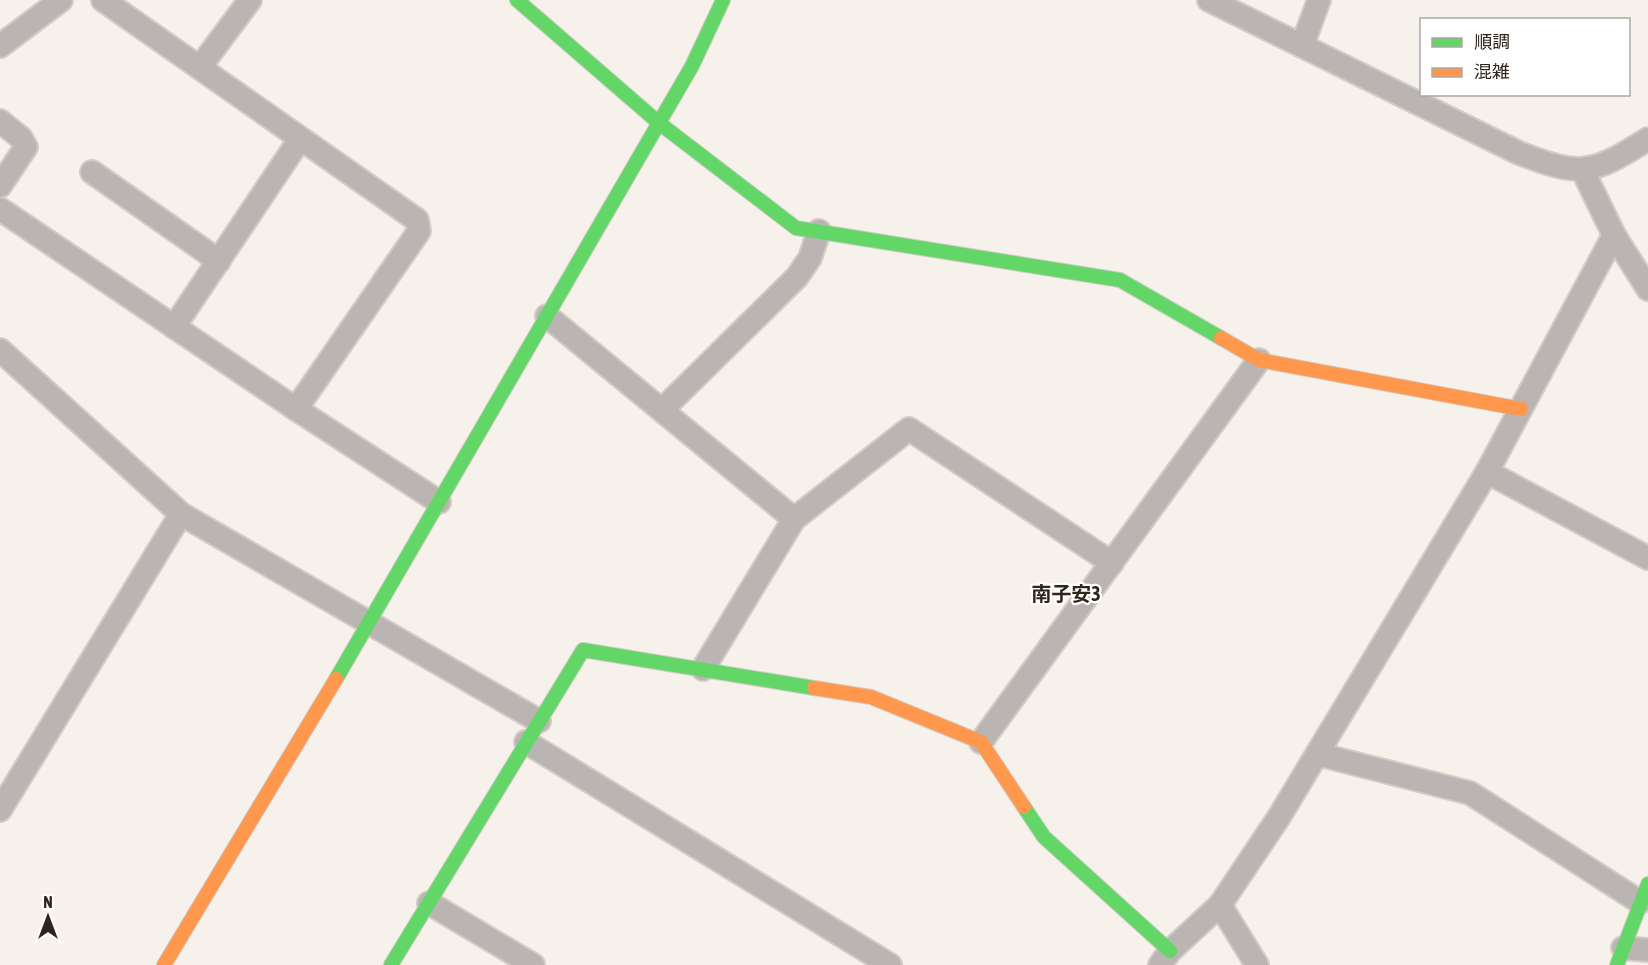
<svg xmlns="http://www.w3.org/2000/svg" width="1648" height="965" viewBox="0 0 1648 965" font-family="'Asap Condensed','Noto Sans JP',sans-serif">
<rect width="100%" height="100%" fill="#f7f1eb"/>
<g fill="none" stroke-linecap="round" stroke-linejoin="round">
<g stroke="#d2ccc6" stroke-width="26">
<g id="street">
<path d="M103 0 417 220 419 231 296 409"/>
<path d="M1209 0 1519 153C1581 177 1591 175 1648 139"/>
<path d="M0 46 61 0"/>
<path d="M1302 46 1319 0"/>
<path d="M200 67 250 0"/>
<path d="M0 121 21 138 26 147 0 186"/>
<path d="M1583 171 1614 235 1648 289"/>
<path d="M92 172 219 261"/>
<path d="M0 209 296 409 439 502"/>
<path d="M547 316 794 519"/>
<path d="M174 327 300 139"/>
<path d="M0 350 181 514 539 721"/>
<path d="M662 410 797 277 810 258 819 231"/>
<path d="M1487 472 1648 558"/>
<path d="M703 669 794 519 909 429 1112 563"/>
<path d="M526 742 890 965"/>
<path d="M981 742 1259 360"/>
<path d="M1317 754 1470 793 1640 902"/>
<path d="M0 810 181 514"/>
<path d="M429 903 533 965"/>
<path d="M1220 905 1257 965"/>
<path d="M1623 948 1648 950"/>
<path d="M1160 965 1170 951 1220 905 1279 817 1487 472 1614 235"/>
</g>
</g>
<g stroke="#d2ccc6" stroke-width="16">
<g id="fast">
<path d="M517 0 659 123 796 228 1120 280 1221 338"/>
<path d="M336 679 692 66 723 0"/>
<path d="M1024 807 1044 837 1170 951"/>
<path d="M391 965 583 650 814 688"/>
<path d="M1617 965 1648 884"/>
</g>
</g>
<g stroke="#d2ccc6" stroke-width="16">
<g id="slow">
<path d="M1221 338 1259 360 1521 409"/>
<path d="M814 688 871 697 981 742 1024 807"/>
<path d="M164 965 336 679"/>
</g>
</g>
<use href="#street" stroke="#bab5b3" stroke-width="22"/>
<use href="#fast" stroke="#63d668" stroke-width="14"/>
<use href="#slow" stroke="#ff974d" stroke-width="14"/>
</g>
<g text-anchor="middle" stroke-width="4.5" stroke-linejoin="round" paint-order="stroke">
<g font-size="20" font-weight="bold" fill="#30251b" stroke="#fff">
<text x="1066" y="601">南子安3</text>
</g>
</g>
<rect x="1420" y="18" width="210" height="78" fill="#ffffff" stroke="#aca8a4" stroke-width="1.5"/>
<rect x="1432" y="38" width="30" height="9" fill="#63d668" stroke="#aca8a4" stroke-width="1.5"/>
<text x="1474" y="48" font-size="18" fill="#30251b">順調</text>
<rect x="1432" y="68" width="30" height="9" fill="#ff974d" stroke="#aca8a4" stroke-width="1.5"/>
<text x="1474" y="78" font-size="18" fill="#30251b">混雑</text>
<g transform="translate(48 917)" stroke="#ffffff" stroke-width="4.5" paint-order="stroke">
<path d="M0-4.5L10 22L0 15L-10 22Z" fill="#30251b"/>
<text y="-9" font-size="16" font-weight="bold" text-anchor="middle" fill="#30251b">N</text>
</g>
</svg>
